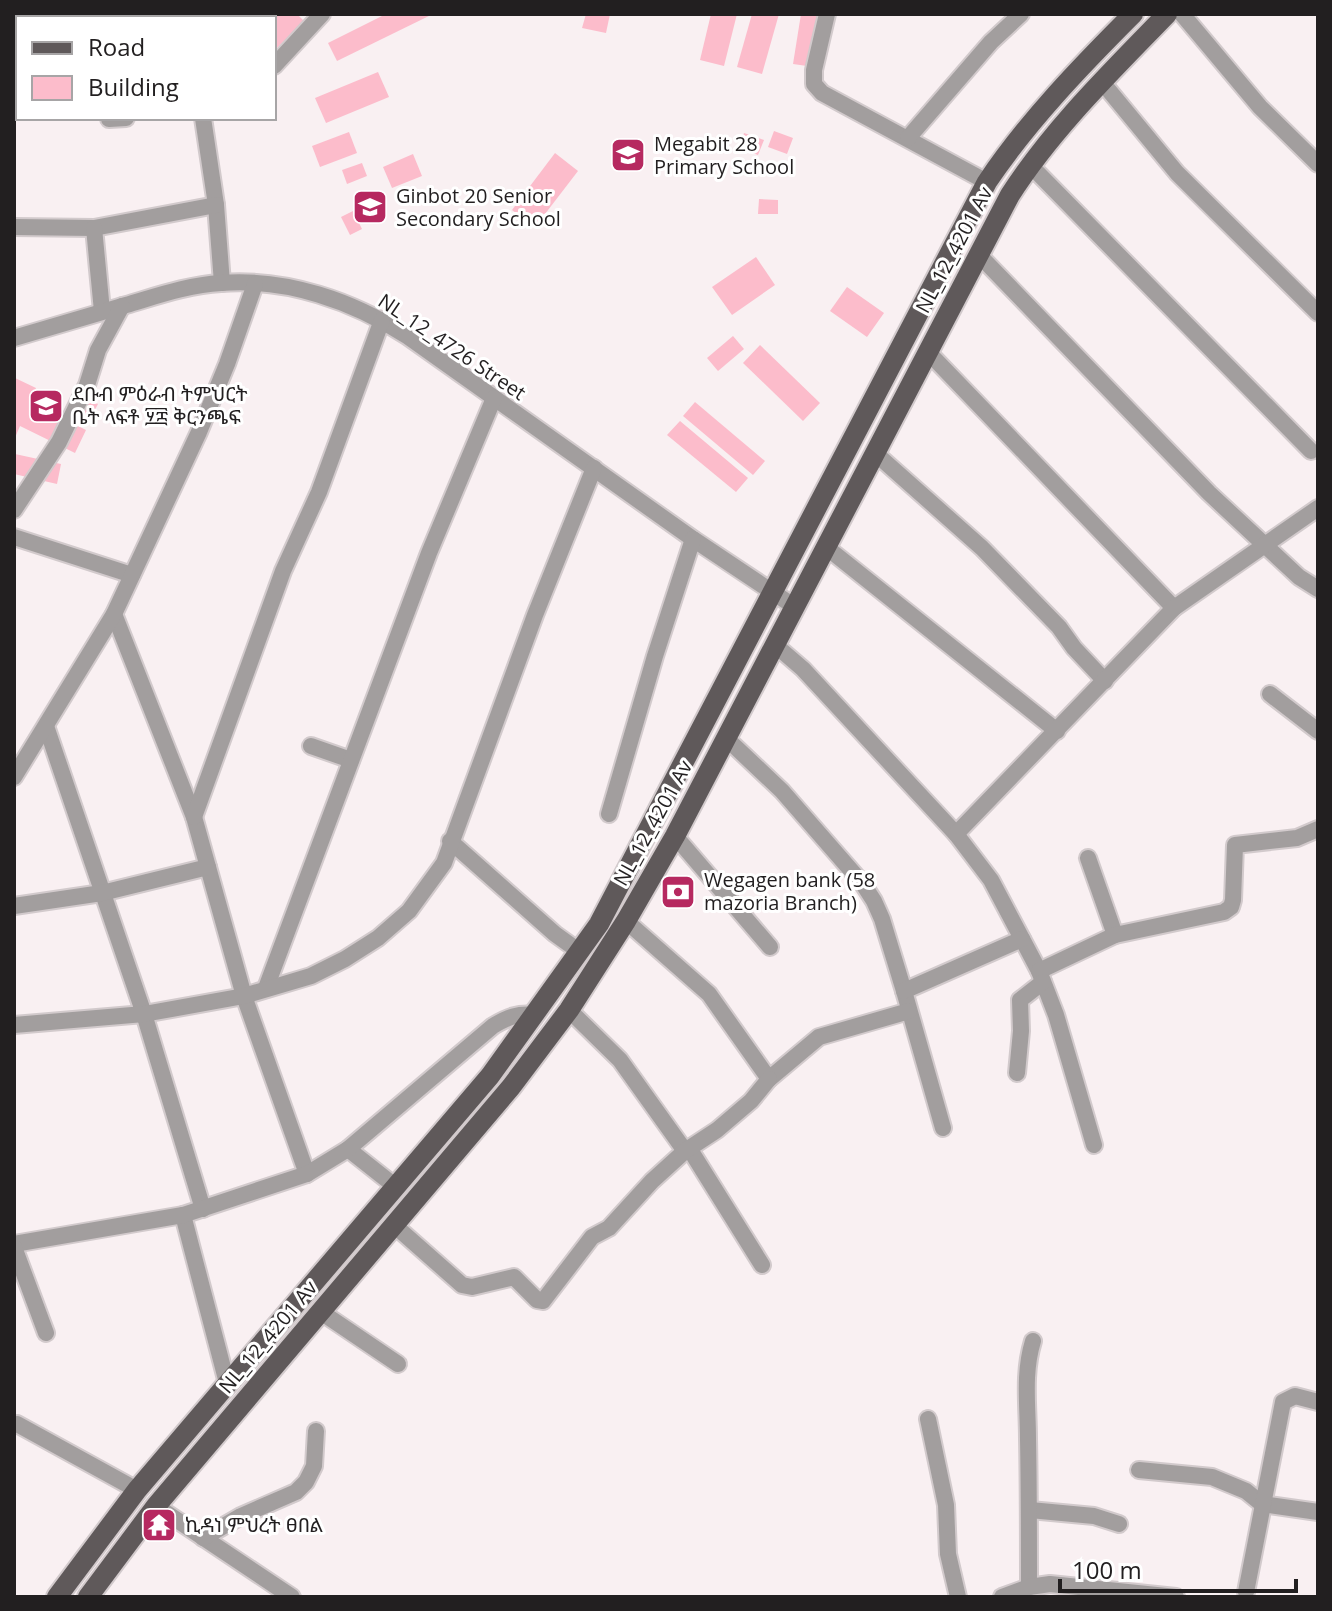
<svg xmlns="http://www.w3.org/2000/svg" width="1332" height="1611" viewBox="0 0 1332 1611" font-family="'Open Sans','Noto Sans Ethiopic',sans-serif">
<rect width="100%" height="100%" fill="#f9f0f2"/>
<g fill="#fcbccb">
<path d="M255 14H297L304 21 274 51V18H251Z"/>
<path d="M386 14H433L337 61 328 43Z"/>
<path d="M586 14H610L606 33 582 28Z"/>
<path d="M711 14H737L724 66 700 60Z"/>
<path d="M752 14H779L762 74 737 67Z"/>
<path d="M801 14H823L814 67 793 64Z"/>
<path d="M378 72 389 97 326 123 315 98Z"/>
<path d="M774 131 793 138 787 154 768 147Z"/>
<path d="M349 132 357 153 320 167 312 146Z"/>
<path d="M744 133 764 140 758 155 739 148Z"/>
<path d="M555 153 578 171 535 227 512 210Z"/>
<path d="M413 154 422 176 392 188 383 167Z"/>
<path d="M362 163 367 176 347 184 342 170Z"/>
<path d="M759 199 778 200V214H758Z"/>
<path d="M353 211 362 229 350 235 341 217Z"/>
<path d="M756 257 775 285 732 315 712 287Z"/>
<path d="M847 287 884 313 867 337 830 311Z"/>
<path d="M733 336 744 349 718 371 707 358Z"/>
<path d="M760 345 820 403 803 421 743 363Z"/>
<path d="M15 378 36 388 30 402 86 430 75 453 20 426 14 440Z"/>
<path d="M76 392 98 404 88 423 66 412Z"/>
<path d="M695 402 765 461 753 475 683 416Z"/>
<path d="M680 421 748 478 736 492 667 435Z"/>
<path d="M15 454 61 464 57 484 14 474Z"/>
</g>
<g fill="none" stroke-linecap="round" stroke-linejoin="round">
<g stroke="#d2cacc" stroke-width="20">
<g id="minor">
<path d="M175 14 177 18"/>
<path d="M827 14 814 70V84L822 93 987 182"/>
<path d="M1182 14 1260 107 1318 164"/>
<path d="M230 18 234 14"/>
<path d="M14 30 18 20"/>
<path d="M274 66 322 14"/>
<path d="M1102 82 1177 173 1318 313"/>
<path d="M203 118 216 205 222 283"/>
<path d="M109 119 126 118"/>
<path d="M908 138 991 42 1021 14"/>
<path d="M1030 165 1311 451"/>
<path d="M14 227 94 228 216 205"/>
<path d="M94 228 102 311"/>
<path d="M979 255 1209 493 1299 577 1318 589"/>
<path d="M14 338C51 327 89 316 126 305 157 296 188 285 221 283 287 278 353 301 407 336L693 539 795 607"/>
<path d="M928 352 1174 608"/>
<path d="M875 453 982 548 1059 627 1074 648 1105 681"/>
<path d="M14 510 59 442 87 385 98 350 122 306"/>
<path d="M14 537 132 575"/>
<path d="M826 547 1057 731"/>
<path d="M114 614 194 817 244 996 307 1174"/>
<path d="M774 644 803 669 956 834 991 880 1039 971 1056 1015 1094 1145"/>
<path d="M1270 694 1318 731"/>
<path d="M46 726 144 1014 203 1209"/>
<path d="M726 738 782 791 863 884 874 901 882 919 904 991 943 1128"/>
<path d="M311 746 351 760"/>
<path d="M14 777 114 614 199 432 227 364 255 284"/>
<path d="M609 814 655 656 693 539"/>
<path d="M194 817 283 571 319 492 382 320"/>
<path d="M956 834 1174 608 1318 508"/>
<path d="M675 836 770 947"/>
<path d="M450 841 555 934 580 952"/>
<path d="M1088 858 1115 935"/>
<path d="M14 906 102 893 208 867"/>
<path d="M626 921 709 994 769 1079 819 1037 909 1011"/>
<path d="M1039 971 1115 935 1224 912 1231 907 1233 900 1235 845 1297 838 1318 829"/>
<path d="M266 988 429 553 494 398"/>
<path d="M904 991 1022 939"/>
<path d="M569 1010 620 1060 685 1151"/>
<path d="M14 1025 144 1014 244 996 311 976 345 959 378 938 409 911 444 863 535 615 594 468"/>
<path d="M1017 1073 1021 1031 1020 1000 1043 982"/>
<path d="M689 1148 762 1265"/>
<path d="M348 1149 396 1187"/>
<path d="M183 1215 227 1383"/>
<path d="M394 1225 462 1285 472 1287 514 1277 537 1300 543 1301 592 1237 609 1228 652 1181 685 1151 717 1130 751 1101 769 1079"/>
<path d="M14 1244 183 1215 307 1174 348 1149 493 1026C508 1017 518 1013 535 1015"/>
<path d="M14 1247 46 1333"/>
<path d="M321 1312 398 1364"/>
<path d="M928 1419 946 1505 948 1554 958 1597"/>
<path d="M17 1424 137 1490"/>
<path d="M1139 1470 1212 1477 1246 1491 1262 1504 1318 1512"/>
<path d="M156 1506 292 1597"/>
<path d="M1030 1510 1094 1516 1119 1524"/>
<path d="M203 1538 241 1516 296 1492 306 1482 314 1466 316 1431"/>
<path d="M1029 1587C1029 1538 1029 1488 1028 1439 1028 1405 1023 1374 1033 1341"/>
<path d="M1246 1592 1283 1402 1295 1396 1318 1402"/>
<path d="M1002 1597 1029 1587 1050 1584 1176 1597"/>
</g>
</g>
<g stroke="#d2cacc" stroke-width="24">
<g id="major">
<path d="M57 1597 137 1490 490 1076 599 924 987 182C1028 121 1081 66 1133 14"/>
<path d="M88 1597 156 1506 511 1087 569 1010 626 921 675 836 1010 195C1053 128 1112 71 1167 14"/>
</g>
</g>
<use href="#minor" stroke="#a29e9e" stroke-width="16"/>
<use href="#major" stroke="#5f595a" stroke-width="20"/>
</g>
<defs>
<g id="school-square" transform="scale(1.8)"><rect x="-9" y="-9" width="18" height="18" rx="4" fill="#b62960" stroke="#fff"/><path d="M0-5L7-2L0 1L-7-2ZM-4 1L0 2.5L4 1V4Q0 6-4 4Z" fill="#fff"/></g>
<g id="bank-square" transform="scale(1.8)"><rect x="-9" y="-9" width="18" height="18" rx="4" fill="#b62960" stroke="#fff"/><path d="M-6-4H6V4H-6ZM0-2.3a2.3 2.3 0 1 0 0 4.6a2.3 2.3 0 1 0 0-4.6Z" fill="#fff"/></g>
<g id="temple-square" transform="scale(1.8)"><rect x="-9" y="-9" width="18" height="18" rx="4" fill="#b62960" stroke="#fff"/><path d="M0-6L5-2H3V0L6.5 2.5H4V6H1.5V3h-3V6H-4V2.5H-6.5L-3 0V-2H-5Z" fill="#fff"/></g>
</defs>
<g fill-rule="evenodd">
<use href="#school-square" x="628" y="155"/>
<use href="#school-square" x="370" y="207"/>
<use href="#school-square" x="46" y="406"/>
<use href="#bank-square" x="678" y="892"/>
<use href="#temple-square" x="159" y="1525"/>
</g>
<g text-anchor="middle" stroke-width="6" stroke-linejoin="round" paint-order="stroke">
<g font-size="20" fill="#221f20" stroke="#fff" text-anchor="start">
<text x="654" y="151">Megabit 28<tspan x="654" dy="23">Primary School</tspan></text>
<text x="396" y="203">Ginbot 20 Senior<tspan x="396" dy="23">Secondary School</tspan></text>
<text x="72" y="401">ደቡብ ምዕራብ ትምህርት<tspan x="72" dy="23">ቤት ላፍቶ ፶፰ ቅርንጫፍ</tspan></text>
<text x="704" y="887">Wegagen bank (58<tspan x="704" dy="23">mazoria Branch)</tspan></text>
<text x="185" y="1532">ኪዳነ ምህረት ፀበል</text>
</g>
<g font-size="20" fill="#221f20" stroke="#fff">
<text transform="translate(954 250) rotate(-62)" y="7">NL_12_4201 Av</text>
<text transform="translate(452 347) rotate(34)" y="7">NL_12_4726 Street</text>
<text transform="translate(653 823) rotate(-61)" y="7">NL_12_4201 Av</text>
<text transform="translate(268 1337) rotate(-50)" y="7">NL_12_4201 Av</text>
</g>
</g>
<rect width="1332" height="1611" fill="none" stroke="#221f20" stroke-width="32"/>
<rect x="16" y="16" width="260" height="104" fill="#ffffff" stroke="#a7a5a6" stroke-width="2"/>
<rect x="32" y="42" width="40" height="12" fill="#5f595a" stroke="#a7a5a6" stroke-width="2"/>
<text x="88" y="56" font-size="24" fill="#221f20">Road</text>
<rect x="32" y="76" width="40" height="24" fill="#fcbccb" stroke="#a7a5a6" stroke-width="2"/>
<text x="88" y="96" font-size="24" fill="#221f20">Building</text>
<path d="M1060 1579v12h236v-12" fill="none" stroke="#221f20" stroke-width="4"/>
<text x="1072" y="1579" font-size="24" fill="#221f20" stroke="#ffffff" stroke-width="6" paint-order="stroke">100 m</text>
</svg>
